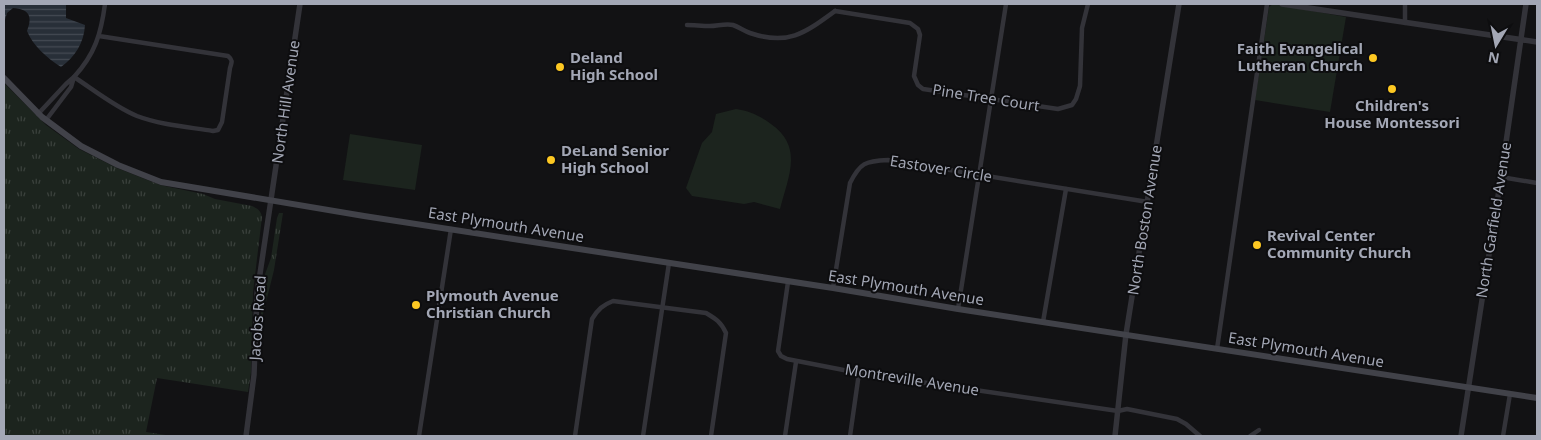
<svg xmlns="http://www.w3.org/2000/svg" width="1541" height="440" viewBox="0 0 1541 440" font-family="'Noto Sans',sans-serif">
<defs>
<pattern id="grass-tufts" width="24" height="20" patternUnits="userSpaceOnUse" patternTransform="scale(1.25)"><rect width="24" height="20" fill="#1c241e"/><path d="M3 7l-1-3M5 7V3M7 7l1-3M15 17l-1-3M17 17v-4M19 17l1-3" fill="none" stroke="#3a413c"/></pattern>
<pattern id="water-rules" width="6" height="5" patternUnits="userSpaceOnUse" patternTransform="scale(1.25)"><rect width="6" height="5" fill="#282f38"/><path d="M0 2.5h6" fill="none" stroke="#444a53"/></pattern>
</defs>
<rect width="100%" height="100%" fill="#121214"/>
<g fill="url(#grass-tufts)">
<path d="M4 83 46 125 79 149 117 168 160 185 203 194 215 199 252 206C258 209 261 211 262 217L253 292 251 372 248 392 157 378 146 432 172 436H4Z"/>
<path d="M279 213H283L274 270 260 326 264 277 271 258 277 218Z"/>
</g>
<g fill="#1c241e">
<path d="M1273 4 1346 17 1330 112 1255 100 1269 7Z"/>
<path d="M736 109C750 111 760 116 771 124 804 147 788 177 780 209L754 202 744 204 692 196 686 188 702 143 712 132 716 114Z"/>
<path d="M350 134 422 145 415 190 343 180Z"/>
</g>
<path fill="url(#water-rules)" d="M4 4H66V18L85 25C84 43 75 57 61 67 47 58 33 46 27 31 33 16 29 9 13 8L7 13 5 20H4Z"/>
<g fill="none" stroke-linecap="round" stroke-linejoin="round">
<g stroke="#333339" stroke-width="4.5">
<path d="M1405 4V23"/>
<path d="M835 11 910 23 918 29 920 35 914 76 918 85 923 89 1058 109 1072 105 1076 99 1080 86 1082 28 1088 4"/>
<path d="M687 25C694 25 702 26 710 26 717 26 726 23 733 25 739 27 744 31 750 33 788 46 805 33 835 11"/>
<path d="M99 36 228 56C233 60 232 62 230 68L222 122 218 130 213 131C188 127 161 125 137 116 115 107 94 90 74 77 95 54 101 34 105 4"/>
<path d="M38 114 66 84 74 77 71 87 46 120"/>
<path d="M1501 177 1537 183"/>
<path d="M788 282 778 351 781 356 787 359 859 373 1118 411 1127 409 1177 419 1186 424 1200 436"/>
<path d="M833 288 850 183C860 163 865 161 888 160L1148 202"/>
<path d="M958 309 1006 4"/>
<path d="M1043 322 1066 189"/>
<path d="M1217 349 1267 4"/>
<path d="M419 436 451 229"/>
<path d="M575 436 592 319C598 309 603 305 613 301L706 313C716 319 721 322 726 333L711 436"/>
<path d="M643 436 669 263"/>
<path d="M785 436 796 362"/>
<path d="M850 436 859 373"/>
<path d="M1250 436 1259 430"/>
<path d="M1503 436 1510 394"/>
</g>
<g stroke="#333339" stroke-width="5.5">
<path d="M1282 4 1537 42"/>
<path d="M246 436 254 375 257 294 300 4"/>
<path d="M1115 436 1126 334 1179 4"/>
<path d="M1461 436 1501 177 1526 4"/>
</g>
<path stroke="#414249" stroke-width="6" d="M4 78 42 117 81 146 118 165 161 182 364 216 833 288 958 309 1537 398"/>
</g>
<g fill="#fdc822" stroke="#0d0d0f" stroke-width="2">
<circle cx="1373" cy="58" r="5"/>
<circle cx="560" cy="67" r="5"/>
<circle cx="1392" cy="89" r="5"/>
<circle cx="551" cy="160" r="5"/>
<circle cx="1257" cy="245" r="5"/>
<circle cx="416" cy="305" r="5"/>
</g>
<g text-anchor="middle" stroke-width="4" stroke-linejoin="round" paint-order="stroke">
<g font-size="15" font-weight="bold" fill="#a3a7b5" stroke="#0d0d0f" text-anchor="start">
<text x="1363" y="54" text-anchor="end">Faith Evangelical<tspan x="1363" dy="17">Lutheran Church</tspan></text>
<text x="570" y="63">Deland<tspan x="570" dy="17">High School</tspan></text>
<text x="1392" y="111" text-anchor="middle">Children's<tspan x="1392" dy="17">House Montessori</tspan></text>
<text x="561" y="156">DeLand Senior<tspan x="561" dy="17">High School</tspan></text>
<text x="1267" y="241">Revival Center<tspan x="1267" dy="17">Community Church</tspan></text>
<text x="426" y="301">Plymouth Avenue<tspan x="426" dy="17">Christian Church</tspan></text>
</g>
<g font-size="15" fill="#a3a7b5" stroke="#0d0d0f">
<text transform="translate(986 98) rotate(9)" y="5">Pine Tree Court</text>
<text transform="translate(286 102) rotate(-82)" y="5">North Hill Avenue</text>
<text transform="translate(941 169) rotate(9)" y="5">Eastover Circle</text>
<text transform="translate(1145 220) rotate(-81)" y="5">North Boston Avenue</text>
<text transform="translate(1494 220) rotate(-81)" y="5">North Garfield Avenue</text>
<text transform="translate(506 225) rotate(9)" y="5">East Plymouth Avenue</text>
<text transform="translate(906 288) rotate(9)" y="5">East Plymouth Avenue</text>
<text transform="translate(258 318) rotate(-86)" y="5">Jacobs Road</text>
<text transform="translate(1306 350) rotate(9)" y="5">East Plymouth Avenue</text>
<text transform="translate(912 380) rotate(9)" y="5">Montreville Avenue</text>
</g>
</g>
<rect width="1541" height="440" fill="none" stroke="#a3a7b5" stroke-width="10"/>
<g transform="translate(1496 45) rotate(190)" stroke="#0d0d0f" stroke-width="4" paint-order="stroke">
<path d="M0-4L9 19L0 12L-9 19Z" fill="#a3a7b5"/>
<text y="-8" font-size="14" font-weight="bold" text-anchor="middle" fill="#a3a7b5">N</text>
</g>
</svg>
